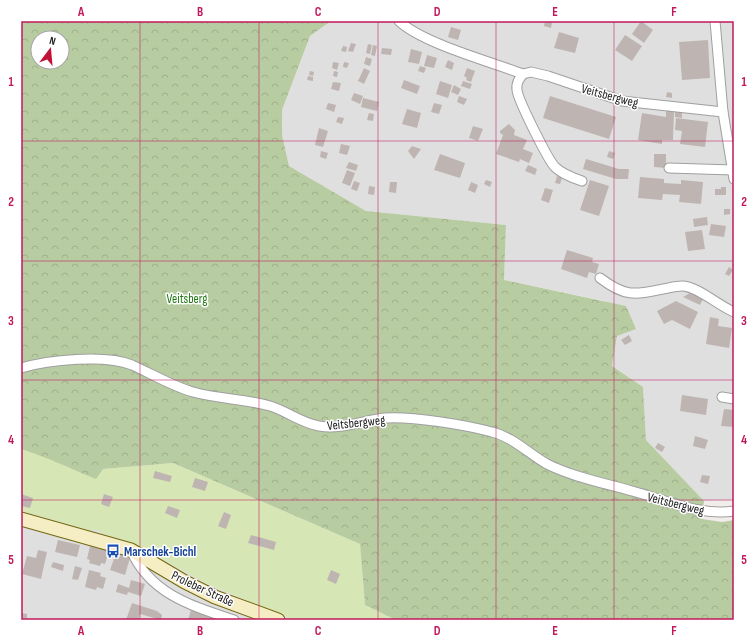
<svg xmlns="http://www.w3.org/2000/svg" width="755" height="641" viewBox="0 0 755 641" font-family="'Sofia Sans Condensed',sans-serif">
<defs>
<pattern id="forest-crowns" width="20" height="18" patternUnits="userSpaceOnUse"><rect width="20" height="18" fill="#b8cca2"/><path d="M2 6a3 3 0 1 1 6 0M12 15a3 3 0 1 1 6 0" fill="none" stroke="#9eaf8b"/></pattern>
</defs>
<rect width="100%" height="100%" fill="#f1edea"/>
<g fill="#e0dfdf">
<path d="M331 21H734V500L704 501 646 440 643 387 612 366 617 336 605 301 504 280 506 225 366 211 289 166 282 135V110L310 36Z"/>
<path d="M21 511 43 518 47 511 121 536 205 583 294 620H21Z"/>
</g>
<path fill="#d7e6b5" d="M21 449 48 457 69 468 103 469 173 463 360 544 365 605 396 620H294L205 583 135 544 100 533 101 532 93 529 92 531 21 511Z"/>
<path fill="url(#forest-crowns)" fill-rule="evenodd" d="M21 21H331L310 36 282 110V135L289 166 366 211 506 225 504 280 626 306 636 329 617 336 612 366 643 387 646 440 704 501 702 519 722 522 734 520V620H396L365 605 360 544 173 463 103 469 96 479C71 469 47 457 21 449ZM38 38H62V62H38Z"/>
<g fill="#beb5b2">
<path d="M545 21 552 22 551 28 544 26Z"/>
<path d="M641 21 653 30 644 43 632 34Z"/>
<path d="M451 27 461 30 458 40 448 37Z"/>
<path d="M559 32 579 38 575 53 554 48Z"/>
<path d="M625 35 642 46 632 61 615 50Z"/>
<path d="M708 40 710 78 682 80 679 42Z"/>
<path d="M351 43 356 44 353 52 348 51Z"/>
<path d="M368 44 372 45 370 54 366 53Z"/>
<path d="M373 45 377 46 375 56 371 55Z"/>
<path d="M343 46 347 47 346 52 341 51Z"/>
<path d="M382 48 392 49 391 55 381 54Z"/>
<path d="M411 49 422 52 419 64 408 62Z"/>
<path d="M427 55 437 58 434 68 424 66Z"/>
<path d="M366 57 372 59 370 66 364 64Z"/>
<path d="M448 60 454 63 452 70 445 67Z"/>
<path d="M333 62 339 63 337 70 332 68Z"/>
<path d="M344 62 349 63 347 68 343 67Z"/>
<path d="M420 66 426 68 424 73 418 71Z"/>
<path d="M364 68 370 71 364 84 358 81Z"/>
<path d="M467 68 475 71 471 82 466 80 467 78 464 76Z"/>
<path d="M310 71 314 72 313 76 309 75Z"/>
<path d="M334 71 338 72 337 77 333 76Z"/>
<path d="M308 76 313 77V81L307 80Z"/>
<path d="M404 80 420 86 417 94 401 88Z"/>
<path d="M440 81 452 85 448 98 436 94Z"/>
<path d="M463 81 472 84 470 89 461 86Z"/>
<path d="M333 82 341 83 339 91 331 89Z"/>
<path d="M454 85 461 89 458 95 451 92Z"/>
<path d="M667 92 672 93V98L666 97Z"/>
<path d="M354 93 363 96 360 104 351 100Z"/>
<path d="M459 96 467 99 464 105 457 102Z"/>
<path d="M550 96 616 117 609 139 543 118Z"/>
<path d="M363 98 379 102 377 111 361 107Z"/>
<path d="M328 103 336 105 334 112 326 109Z"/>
<path d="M434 103 442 105 439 114 431 112Z"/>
<path d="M407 109 421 113 417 128 402 124Z"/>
<path d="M666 110 674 111 673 140H662V144L638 140 642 113 666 117Z"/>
<path d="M675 111 682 112V118L675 117Z"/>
<path d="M369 113 374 114 373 121 367 120Z"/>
<path d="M338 117 344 118 342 124 336 122Z"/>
<path d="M676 118 708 122 705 147 680 144 682 131 675 130Z"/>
<path d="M509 124 515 130 514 135 527 140 523 149 533 153 529 163 520 159 519 162 496 154 503 135 500 133V131Z"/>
<path d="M473 126 483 129 478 141 469 138Z"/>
<path d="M319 128 328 131 323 147 315 145Z"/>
<path d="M341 144 350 146 347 155 339 153Z"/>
<path d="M412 146 421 149 414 159 408 151Z"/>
<path d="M321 151 328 153 326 159 320 157Z"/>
<path d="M609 151 615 153 613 159 607 157Z"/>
<path d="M440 154 465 163 460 178 434 170Z"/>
<path d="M654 154H666V168L654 167Z"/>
<path d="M586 159 619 169H629L628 179H616L583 169Z"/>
<path d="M349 162 358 165 356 171 346 168Z"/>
<path d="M528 165 537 169 535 175 525 171Z"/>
<path d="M347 170 355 173 350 186 342 183Z"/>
<path d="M557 176 562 178 560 184 555 183Z"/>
<path d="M640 177 664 179V183L681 184V180L703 182 701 204 679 202 680 195 663 194 662 200 638 198Z"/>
<path d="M486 180 492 182 490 187 484 184Z"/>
<path d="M590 180 609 186 599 216 580 210Z"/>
<path d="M354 181 360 183 357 191 351 189Z"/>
<path d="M390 182H397L396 193 389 192Z"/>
<path d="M471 182 478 185 475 193 468 190Z"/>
<path d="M369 186 375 187 374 195 368 194Z"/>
<path d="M721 187H726V195H715V189H721Z"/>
<path d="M545 188 553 190 549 203 541 200Z"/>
<path d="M724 209H730V214L724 215Z"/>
<path d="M707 217 708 225 694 227 693 219Z"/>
<path d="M711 224 726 226 724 237 709 235Z"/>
<path d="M702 230 705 249 688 251 685 232Z"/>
<path d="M567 250 593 258 592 262 599 264 596 274 589 272 587 278 561 269Z"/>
<path d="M729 267 733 270 729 276 725 274Z"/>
<path d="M690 293 703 299 700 305 683 297Z"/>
<path d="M676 301 698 312 690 329 672 320 664 324 657 311Z"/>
<path d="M710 317 719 319 718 326 732 328 729 348 706 344Z"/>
<path d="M629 335 632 341 625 345 621 340Z"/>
<path d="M682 395 708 399 706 415 680 411Z"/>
<path d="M724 409 734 410V427L721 426Z"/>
<path d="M695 436 708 440 705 449 693 446Z"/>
<path d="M658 443 665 447 662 452 655 448Z"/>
<path d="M155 471 172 476 170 482 153 478Z"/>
<path d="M702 475 710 476 708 484 700 482Z"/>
<path d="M195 478 208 482 205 491 192 487Z"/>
<path d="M21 494 33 498 30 508 21 506Z"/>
<path d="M104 494 113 497 109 507 101 504Z"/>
<path d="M168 506 180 510 177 518 165 513Z"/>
<path d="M224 512 231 515 226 529 218 526Z"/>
<path d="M251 535 276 542 274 550 248 543Z"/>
<path d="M58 540 80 545 77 557 55 552Z"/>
<path d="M90 546 109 551 105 564 101 563 100 566 89 563 90 560 87 559Z"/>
<path d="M38 550 47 552 41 579 22 574 27 556 36 558Z"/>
<path d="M116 553 130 558 125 575 110 570Z"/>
<path d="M53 562 64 565 63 571 51 567Z"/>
<path d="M75 566 82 568 78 580 72 579Z"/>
<path d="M89 570 101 573 100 576 106 578 103 589 97 587 96 590 85 587Z"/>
<path d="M331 570 340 574 336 584 327 580Z"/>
<path d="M131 580 145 584 141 596 128 592 127 595 116 592 118 584 129 588Z"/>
<path d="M132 603 157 611 162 615 161 620 140 614 138 620H126Z"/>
<path d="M191 610 220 620H188Z"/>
<path d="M21 613 27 614V618H21Z"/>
</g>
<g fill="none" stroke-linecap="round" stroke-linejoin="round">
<g stroke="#9f9f9f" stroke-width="11">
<g id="minor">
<path d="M399 21C422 43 491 62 523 74L531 72 548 76 622 101 723 112"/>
<path d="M715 21 723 112 734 179"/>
<path d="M523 74C519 79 516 83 517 90 518 100 548 160 555 167 562 174 573 178 582 181"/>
<path d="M669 168 733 170"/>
<path d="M600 278C625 297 634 295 663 289 669 288 676 286 682 286 697 286 719 306 734 312"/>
<path d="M21 368C48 360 105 354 132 365 152 374 172 386 193 392 218 399 246 399 270 406 287 411 301 423 319 426 342 430 363 420 385 418 412 416 466 425 492 432 513 437 529 454 547 464 573 477 604 483 632 491 665 500 700 516 734 511"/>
<path d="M722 397 734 399"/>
<path d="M131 550C150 594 192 606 234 620"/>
</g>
</g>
<g stroke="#72680f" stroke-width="15">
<path id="secondary" d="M21 519 131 550 185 582 215 597 278 620"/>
</g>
<use href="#minor" stroke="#fff" stroke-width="9"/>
<use href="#secondary" stroke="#f5edc4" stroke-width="13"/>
</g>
<path fill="none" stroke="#c2185b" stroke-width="1" stroke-opacity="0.55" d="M140 21V620M259 21V620M378 21V620M496 21V620M614 21V620M21 141H734M21 261H734M21 380H734M21 500H734"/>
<defs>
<g id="bus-bare" transform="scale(1.08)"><path d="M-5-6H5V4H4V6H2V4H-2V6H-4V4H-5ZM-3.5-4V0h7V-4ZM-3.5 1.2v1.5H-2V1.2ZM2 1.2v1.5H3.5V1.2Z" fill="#1a4fb4" stroke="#fff" stroke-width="2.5" paint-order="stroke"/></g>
</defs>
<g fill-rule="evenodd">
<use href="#bus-bare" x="113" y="551"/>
</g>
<g text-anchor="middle" stroke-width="3" stroke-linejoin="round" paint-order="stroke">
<g font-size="13" fill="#222" stroke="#fff">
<text transform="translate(610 95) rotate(15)" y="5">Veitsbergweg</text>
<text transform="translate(356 422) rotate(-6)" y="5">Veitsbergweg</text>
<text transform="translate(676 503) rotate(14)" y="5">Veitsbergweg</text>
<text transform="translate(203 588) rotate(25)" y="5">Proleber Straße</text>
</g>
<g font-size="13" fill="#237916" stroke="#fff">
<text x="187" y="303">Veitsberg</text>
</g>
<g font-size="13" font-weight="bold" fill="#164399" stroke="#fff" text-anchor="start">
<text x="124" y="556">Marschek-Bichl</text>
</g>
</g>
<rect width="755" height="641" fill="none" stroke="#ffffff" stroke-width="44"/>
<g transform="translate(50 50) rotate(16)"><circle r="19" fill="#ffffff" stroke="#a7a7a7"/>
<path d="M0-3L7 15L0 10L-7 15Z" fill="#c11237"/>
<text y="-6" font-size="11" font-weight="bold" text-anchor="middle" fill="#222222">N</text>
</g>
<rect x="22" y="22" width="711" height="597" fill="none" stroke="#c2185b" stroke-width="1.5"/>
<g font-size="13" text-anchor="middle" font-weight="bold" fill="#c2185b">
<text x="81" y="16">A</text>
<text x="200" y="16">B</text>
<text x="318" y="16">C</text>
<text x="437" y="16">D</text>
<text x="555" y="16">E</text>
<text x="674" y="16">F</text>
<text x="11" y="86">1</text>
<text x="744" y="86">1</text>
<text x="11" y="206">2</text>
<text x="744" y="206">2</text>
<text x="11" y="325">3</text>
<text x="744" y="325">3</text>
<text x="11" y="444">4</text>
<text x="744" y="444">4</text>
<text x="11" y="564">5</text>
<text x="744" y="564">5</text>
<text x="81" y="635">A</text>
<text x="200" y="635">B</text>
<text x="318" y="635">C</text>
<text x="437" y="635">D</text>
<text x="555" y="635">E</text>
<text x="674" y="635">F</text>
</g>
</svg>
